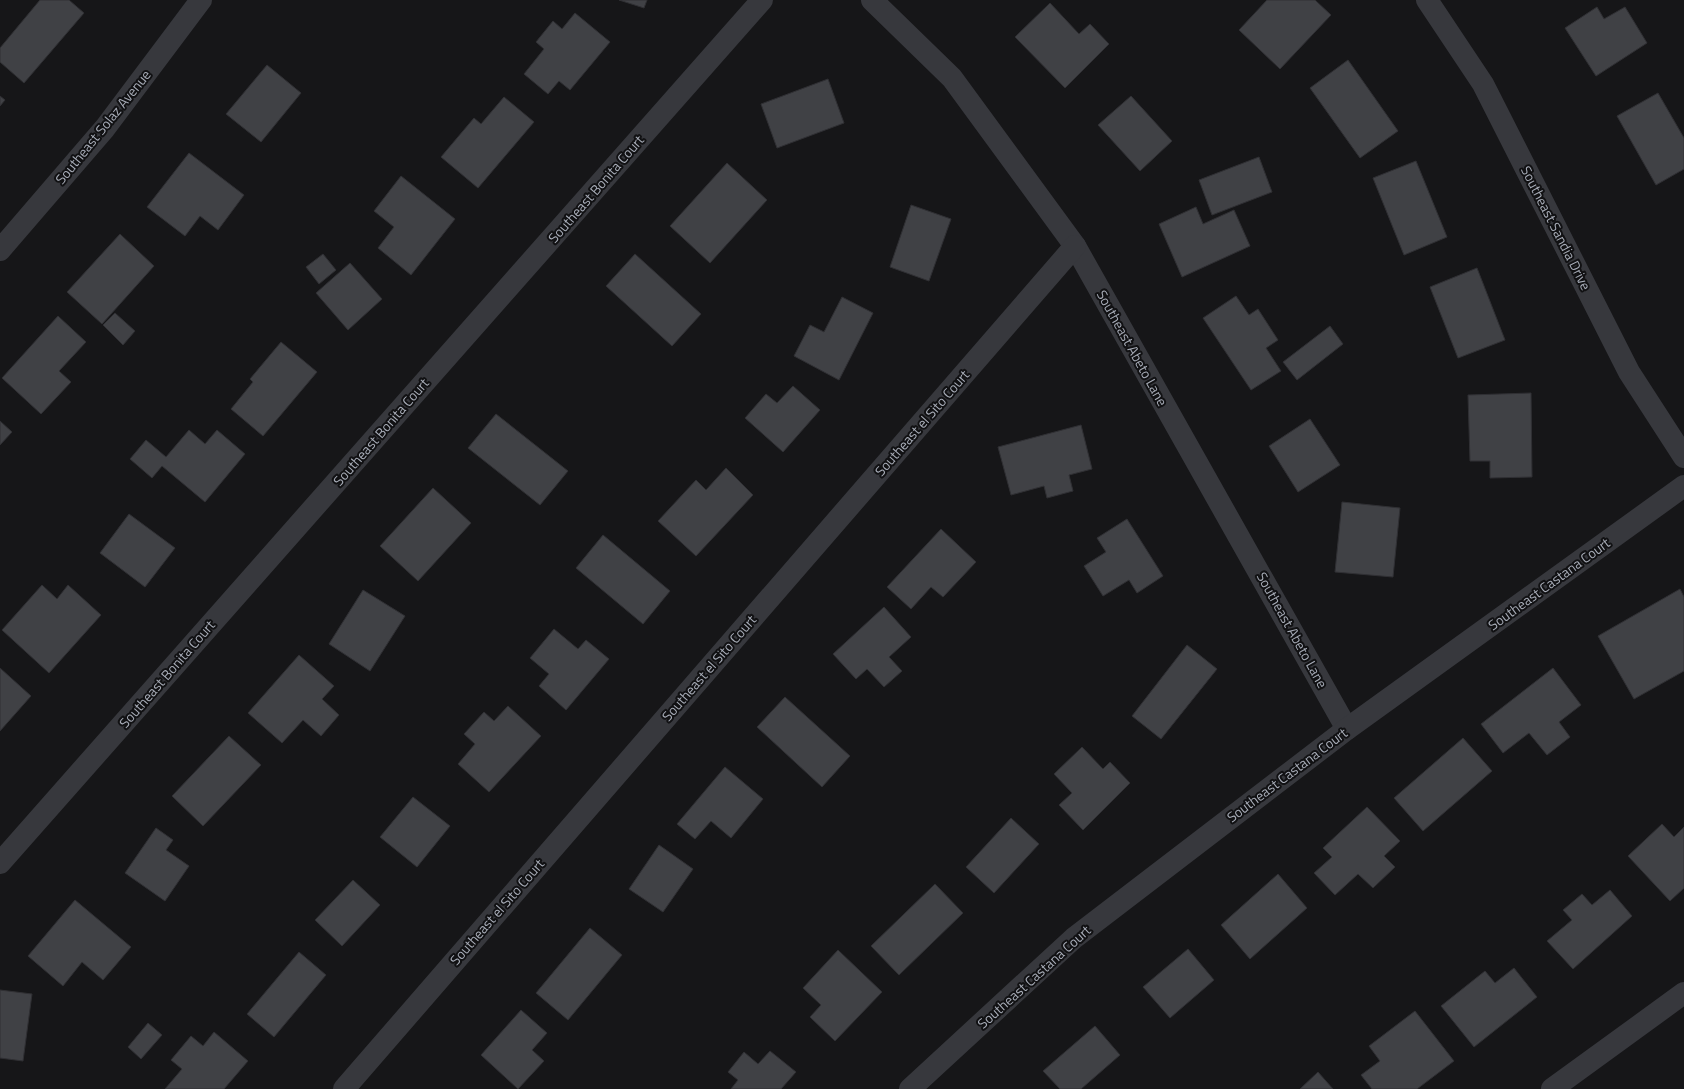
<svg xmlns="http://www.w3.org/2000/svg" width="1684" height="1089" viewBox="0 0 1684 1089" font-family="'Titillium Web',sans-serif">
<rect width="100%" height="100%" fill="#161618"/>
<g fill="#404145" stroke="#303034">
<path d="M40 0H69L84 13 24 83 0 62V48Z"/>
<path d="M619 0H647L644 8Z"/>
<path d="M1267 0H1315L1331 15 1280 69 1239 30Z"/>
<path d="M1050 3 1079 34 1090 24 1109 44 1065 88 1015 37Z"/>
<path d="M1597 7 1604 19 1625 7 1647 43 1596 76 1565 28Z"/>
<path d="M575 13 610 42 570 90 559 81 548 94 524 74 544 49 536 42 553 21 562 29Z"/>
<path d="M1348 60 1398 131 1360 158 1310 88Z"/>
<path d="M267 65 301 93 261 142 226 114Z"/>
<path d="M828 79 844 123 777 148 761 104Z"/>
<path d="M1658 93 1684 138V169L1656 185 1617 116Z"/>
<path d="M0 96 5 100 0 106Z"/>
<path d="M1131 96 1172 141 1140 171 1098 125Z"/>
<path d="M504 97 534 122 478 188 441 157 474 118 481 124Z"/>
<path d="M189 153 244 195 218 230 200 216 185 236 147 207Z"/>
<path d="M1259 157 1272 192 1212 215 1199 180Z"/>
<path d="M1416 161 1447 237 1404 255 1373 178Z"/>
<path d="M727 163 767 200 710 263 670 226Z"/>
<path d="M401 176 455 219 411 275 378 248 394 227 374 211Z"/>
<path d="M911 205 951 219 929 281 890 267Z"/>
<path d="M1196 207 1203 224 1234 210 1250 246 1182 277 1159 224Z"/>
<path d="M120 234 154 266 102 324 67 292Z"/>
<path d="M323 254 336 270 319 284 306 267Z"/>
<path d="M635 254 701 314 672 346 606 286Z"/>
<path d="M350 263 382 299 348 330 316 293Z"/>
<path d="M1477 268 1505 340 1458 358 1430 287Z"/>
<path d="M1236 296 1249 315 1258 309 1278 340 1266 348 1281 371 1251 390 1203 318Z"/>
<path d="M842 297 873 313 839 380 794 356 810 325 824 332Z"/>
<path d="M115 313 135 331 123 345 103 325Z"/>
<path d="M58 316 86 342 59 371 71 382 41 414 2 378Z"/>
<path d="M1330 326 1343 344 1297 380 1283 362Z"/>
<path d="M281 342 317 372 263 436 231 409 253 382 250 379Z"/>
<path d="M793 386 820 410 783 452 745 418 766 394 777 403Z"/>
<path d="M1531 393 1532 477 1490 478V461H1470L1468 395Z"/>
<path d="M496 414 568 471 540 505 468 448Z"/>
<path d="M1310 419 1340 465 1298 492 1269 446Z"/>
<path d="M0 421 12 432 0 445Z"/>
<path d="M1081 425 1092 469 1069 475 1073 491 1047 498 1044 486 1011 495 998 447Z"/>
<path d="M189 430 205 444 217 430 245 454 205 502 162 466 152 478 130 459 146 440 166 457Z"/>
<path d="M726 468 753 495 696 556 658 521 696 480 706 490Z"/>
<path d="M433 488 471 523 418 581 380 546Z"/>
<path d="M1342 502 1400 508 1393 577 1335 572Z"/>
<path d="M129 514 175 548 145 587 100 553Z"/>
<path d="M1127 519 1163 576 1137 593 1129 580 1103 596 1084 566 1106 552 1097 538Z"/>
<path d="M941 529 976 562 943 597 931 587 911 609 887 587Z"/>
<path d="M603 535 670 591 643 624 576 568Z"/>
<path d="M42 585 57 599 68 585 101 615 49 673 2 630Z"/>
<path d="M1680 589 1684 597V671L1634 699 1598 636Z"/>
<path d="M363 590 405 616 370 671 329 644Z"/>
<path d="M884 607 911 637 889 657 902 671 884 687 867 669 856 679 833 654Z"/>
<path d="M554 629 578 649 586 640 609 659 566 710 539 686 549 674 530 658Z"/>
<path d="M1187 645 1217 669 1161 739 1132 716Z"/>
<path d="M299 655 334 686 322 699 339 715 321 736 303 720 282 743 248 713Z"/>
<path d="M0 668 31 696 0 731Z"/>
<path d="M1553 668 1581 705 1559 722 1570 737 1547 755 1529 733 1503 753 1481 724Z"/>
<path d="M785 697 850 756 822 787 757 727Z"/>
<path d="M508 706 541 736 489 792 458 764 475 744 464 734 484 712 494 721Z"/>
<path d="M229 736 261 765 203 826 172 796Z"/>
<path d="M1463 738 1492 771 1423 831 1394 798Z"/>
<path d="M1082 747 1103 769 1110 762 1130 783 1083 830 1059 805 1072 793 1054 774Z"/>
<path d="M725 767 763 799 731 838 711 821 695 839 677 824Z"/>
<path d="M413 797 450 826 417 867 380 837Z"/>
<path d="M1367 807 1400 841 1384 856 1395 867 1373 888 1358 874 1335 895 1314 873 1332 857 1323 848Z"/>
<path d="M1011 818 1039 844 994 893 966 867Z"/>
<path d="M1662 824 1674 837 1684 827V888L1670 901 1628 856Z"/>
<path d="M156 828 173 840 166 850 189 866 165 901 125 873Z"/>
<path d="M659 845 693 869 663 912 629 889Z"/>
<path d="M1278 874 1307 908 1250 959 1221 925Z"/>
<path d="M353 880 380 905 342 946 315 920Z"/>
<path d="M935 884 963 913 899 975 871 946Z"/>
<path d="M1610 890 1632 916 1573 969 1547 941 1572 920 1563 910 1582 894 1592 905Z"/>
<path d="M75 900 131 947 103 980 82 962 63 986 28 956Z"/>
<path d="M590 928 622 955 568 1020 536 993Z"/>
<path d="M1188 949 1214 980 1170 1018 1143 987Z"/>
<path d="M838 950 882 992 835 1041 810 1017 821 1005 803 988Z"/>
<path d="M299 952 326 975 274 1037 247 1014Z"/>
<path d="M1514 968 1537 997 1474 1047 1441 1006 1485 971 1495 983Z"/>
<path d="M0 990 32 994 23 1061 0 1058Z"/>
<path d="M521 1010 547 1033 532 1050 544 1061 518 1089 481 1055Z"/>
<path d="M1415 1011 1454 1061 1417 1089H1372L1361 1075 1380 1061 1369 1046Z"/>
<path d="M148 1023 162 1035 141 1059 128 1047Z"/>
<path d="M1095 1026 1120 1055 1081 1089H1060L1043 1071Z"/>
<path d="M214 1032 248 1061 224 1089H165L182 1069 171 1060 191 1036 203 1046Z"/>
<path d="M770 1051 796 1072 781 1089H731L738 1080 728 1072 744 1052 758 1064Z"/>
<path d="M1318 1072 1333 1089H1300Z"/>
</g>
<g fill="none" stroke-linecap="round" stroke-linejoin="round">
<g stroke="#37383d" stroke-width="22">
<path d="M872 0 952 78 1075 246 1347 729"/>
<path d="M1427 0 1483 84 1629 372 1684 457"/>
<path d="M0 250 105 128 201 0"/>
<path d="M0 863 762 0"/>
<path d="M344 1089 1075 246"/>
<path d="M910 1089 1074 938 1347 729 1684 486"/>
<path d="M1552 1089 1684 993"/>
</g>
</g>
<g text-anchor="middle" stroke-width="4" stroke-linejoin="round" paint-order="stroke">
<g font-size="14" fill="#a8adb8" stroke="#111113">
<text transform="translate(103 127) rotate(-51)" y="5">Southeast Solaz Avenue</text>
<text transform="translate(596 189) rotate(-49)" y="5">Southeast Bonita Court</text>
<text transform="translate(1556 228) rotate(63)" y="5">Southeast Sandia Drive</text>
<text transform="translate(1132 348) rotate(61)" y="5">Southeast Abeto Lane</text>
<text transform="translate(922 423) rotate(-49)" y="5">Southeast el Sito Court</text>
<text transform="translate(381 432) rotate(-49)" y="5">Southeast Bonita Court</text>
<text transform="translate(1549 584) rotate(-36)" y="5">Southeast Castana Court</text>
<text transform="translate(1292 630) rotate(61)" y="5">Southeast Abeto Lane</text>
<text transform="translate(709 668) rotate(-49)" y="5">Southeast el Sito Court</text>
<text transform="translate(167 674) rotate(-49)" y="5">Southeast Bonita Court</text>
<text transform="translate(1287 775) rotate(-37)" y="5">Southeast Castana Court</text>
<text transform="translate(497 912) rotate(-49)" y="5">Southeast el Sito Court</text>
<text transform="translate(1034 977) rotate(-42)" y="5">Southeast Castana Court</text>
</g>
</g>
</svg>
